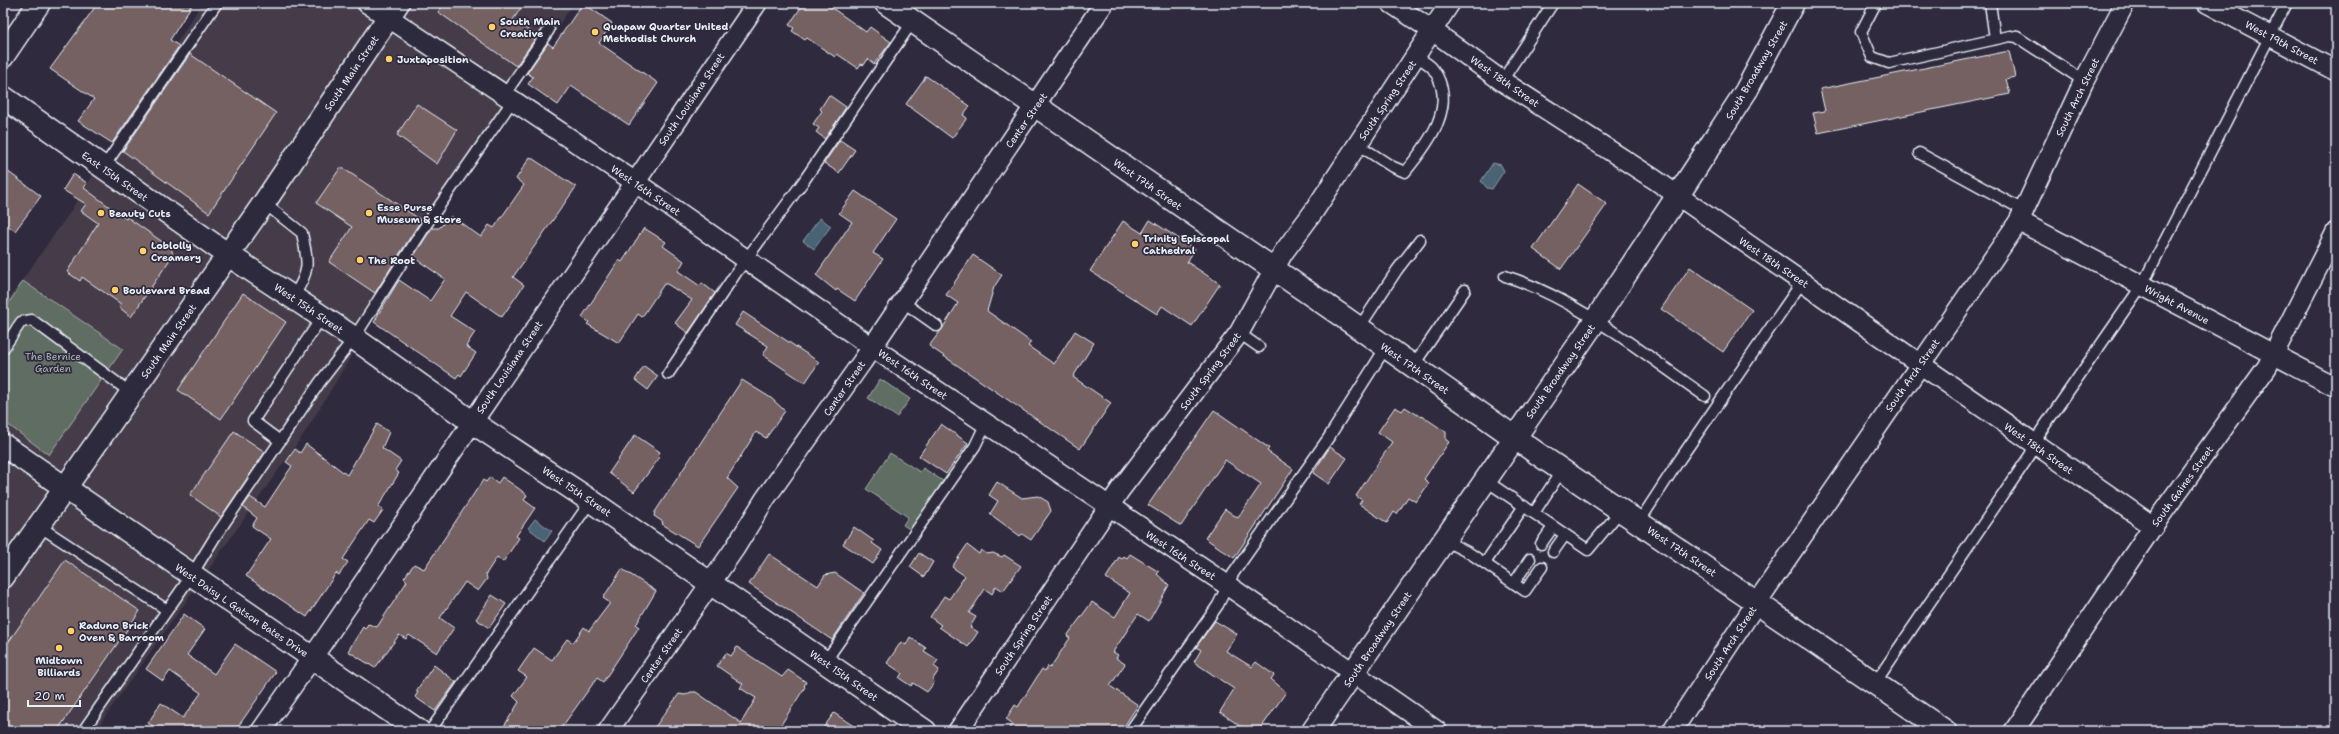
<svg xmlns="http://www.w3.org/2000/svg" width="2339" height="734" viewBox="0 0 2339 734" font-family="'Shantell Sans',sans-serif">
<rect width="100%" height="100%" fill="#2f2a3d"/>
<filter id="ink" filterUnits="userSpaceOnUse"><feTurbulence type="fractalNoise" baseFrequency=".025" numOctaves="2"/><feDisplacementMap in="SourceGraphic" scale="8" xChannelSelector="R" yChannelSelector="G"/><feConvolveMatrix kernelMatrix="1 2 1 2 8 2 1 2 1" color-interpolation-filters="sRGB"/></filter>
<g filter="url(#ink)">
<path fill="#443a48" d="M202 3H574L492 122 308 428 95 731H3V307L68 215Z"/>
<g fill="#606d62" stroke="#a4afad">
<path d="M23 281 123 349 49 455 3 421V312Z"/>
<path d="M880 379 910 399 897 417 868 398Z"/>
<path d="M890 453 920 472 923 468 943 481 911 530 903 525 908 517 866 489Z"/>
</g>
<g fill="#4a6374" stroke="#899ca9">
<path d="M1493 163 1501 165 1504 171 1492 189 1487 188 1481 181Z"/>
<path d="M820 218 831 226 814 249 803 241Z"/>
<path d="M535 519 552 531 545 541 528 528Z"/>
</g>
<g fill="#756062" stroke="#e8f1f8">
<path d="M98 3H193L170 40 179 46 112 143 78 121 94 99 50 69Z"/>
<path d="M445 3H524L513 20 537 36 516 66 438 12Z"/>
<path d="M583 3 612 23 599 43 658 83 629 125 571 86 558 105 528 84 533 77 527 73 548 43 553 47Z"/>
<path d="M804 3H825L866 32 870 27 891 42 874 64 868 59 864 65 861 64 858 68 837 54 835 57 807 38 805 40 792 31 794 28 789 25Z"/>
<path d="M2009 51 2015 77 2006 79 2010 94 1818 133 1813 113 1825 111 1820 89Z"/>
<path d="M190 54 276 113 209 213 123 151Z"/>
<path d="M926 76 970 106 963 115 967 118 952 138 906 104Z"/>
<path d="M829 95 846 107 825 139 816 132 819 128 813 124 822 111 820 109Z"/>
<path d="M417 104 457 130 437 164 397 135Z"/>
<path d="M840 140 855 150 839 173 824 163Z"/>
<path d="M530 157 576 187 513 277 524 285 502 317 466 292 450 316 475 332 466 346 476 353 461 376 459 374 456 378 374 322 377 318H376L399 280 430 301 445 279 413 257 432 228H439L451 216 481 237 489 225 494 228 524 185 516 179Z"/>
<path d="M341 167 421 220 375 293 329 262 352 227 316 203Z"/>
<path d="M3 168 41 196 15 231 3 222Z"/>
<path d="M73 174 87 183 84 188 126 219 127 217 171 248 173 255 131 317 119 307 121 304 82 277 80 281 67 272 98 223 81 211 86 204 63 190Z"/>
<path d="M1578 184 1607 204 1561 269 1533 249Z"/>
<path d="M855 191 896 219 873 253 883 259 855 301 837 289 836 291 816 275 852 222 839 213Z"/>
<path d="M1150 220 1195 249 1187 262 1220 284 1192 326 1162 306 1157 314 1090 271 1123 221 1142 233Z"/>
<path d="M644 228 666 242 663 246 684 261 678 271 700 286 702 283 715 293 688 333 675 323 692 300 667 284H664L642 317 638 314 619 343 587 324 589 322 582 317 619 260 622 262Z"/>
<path d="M973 255 1002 275 994 287 987 311 1031 342 1028 346 1054 364 1075 331 1094 343 1073 377 1111 403 1080 449 929 346 942 329 958 303 946 295Z"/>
<path d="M1690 267 1752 310 1723 352 1661 309Z"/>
<path d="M243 293 286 322 221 419 178 390Z"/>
<path d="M743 312 819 362 805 383 763 355 768 346 735 325Z"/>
<path d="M644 366 658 376 648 390 635 380Z"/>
<path d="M742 380 771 398 785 411 766 438 756 432 727 478 738 488 698 546 662 524 663 522 654 516 655 512Z"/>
<path d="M1395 407 1402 411 1405 407 1421 417 1422 416 1446 432V440L1449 442 1424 479 1429 483 1416 502 1408 497 1397 514 1394 512 1387 523 1359 504 1362 500 1356 496 1392 442 1378 432Z"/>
<path d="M1214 410 1269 448 1267 451 1293 469 1234 558 1205 538 1225 509 1238 518 1261 484 1225 460 1181 526 1148 505Z"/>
<path d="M377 424 389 432 382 448 401 461 395 470 399 473 378 507 383 510 374 523 369 520 343 559 348 562 339 575 336 573 307 617 246 576 271 539 252 526 257 518 243 507 250 497 265 507 292 466 286 462 295 449 300 453 306 444 347 475Z"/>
<path d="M941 424 968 443 946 474 919 456Z"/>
<path d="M234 431 265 452 221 517 190 495Z"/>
<path d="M635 435 660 452 658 455 660 457 634 492 609 473Z"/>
<path d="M1330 447 1347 458 1329 484 1313 473Z"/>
<path d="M490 477 498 483 502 477 518 488 527 495 524 500 535 508 516 536 519 538 503 562 497 557 486 574 487 579 478 591 465 582 440 618 454 628 437 653 409 635 406 639 399 635 375 668 348 651 363 627 365 629 368 624 377 627 406 583 407 581 404 578 414 564 424 569 483 480 486 482Z"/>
<path d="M997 482 1022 498 1038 496 1048 502 1051 511 1031 540 1022 534 1020 536 990 514 998 501 989 495Z"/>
<path d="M854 527 874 541 872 543 882 550 873 564 843 544Z"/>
<path d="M967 545 979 554 981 550 987 554 993 553 1002 557 1004 555 1021 566 1003 591 996 586 992 594 985 589 969 613 976 617 970 627 978 632 968 647 939 627 941 625 930 617 944 596 949 599 965 576 952 567Z"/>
<path d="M919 553 933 562 924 577 910 567Z"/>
<path d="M769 554 818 586 825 575 835 573 864 593 832 640 749 584Z"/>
<path d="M1130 554 1159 572 1157 574 1169 585 1149 621 1138 614 1113 652 1118 655 1116 658 1125 664 1110 686 1138 705 1121 731H1008L1012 723 1006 719 1015 705 1018 707 1042 669 1045 671 1048 666 1050 668 1070 638 1067 636 1092 602 1115 617 1130 593 1106 578 1119 557 1122 559 1124 556 1127 558Z"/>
<path d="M65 560 140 611 57 731H3V650Z"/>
<path d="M622 569 656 591 636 625 639 627 603 682 597 678 559 731H501L519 702 513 696 527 677 518 671 534 648 552 660 567 639 573 643 584 627 589 631 610 603 603 598Z"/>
<path d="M492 595 506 604 489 628 476 619Z"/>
<path d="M184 614 205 629 187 655 214 674 235 644 276 672 235 731H161L148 723 161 703 183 718 201 693 170 671 163 681 146 669Z"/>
<path d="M1215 621 1237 634 1226 651 1252 667 1256 662 1274 675 1271 679 1286 692 1259 731H1247L1220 712 1234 689 1194 662 1201 650 1196 647Z"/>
<path d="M910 637 926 648 924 651 938 660 934 666 939 670 933 679 934 683 927 692 913 683 911 686 899 678 902 673 887 663 901 642 906 645Z"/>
<path d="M737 647 782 677 788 670 806 682 804 686 805 687 777 731H652L679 694 685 695 691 692H696L741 723 756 698 740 688 743 684 717 666 726 653 731 656Z"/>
<path d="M434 665 456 682 435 711 415 697 418 692 416 691Z"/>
<path d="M834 713 861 731H821Z"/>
</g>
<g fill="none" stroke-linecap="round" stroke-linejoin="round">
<g stroke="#e8f1f8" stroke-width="13">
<g id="service">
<path d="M1876 3 1861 32 1872 57 1889 63 2010 36 2017 37 2084 81"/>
<path d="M1990 3 1995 39"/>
<path d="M1502 81 1553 3"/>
<path d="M505 94 549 30"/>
<path d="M1357 144 1391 166 1405 172C1428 144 1459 105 1433 69 1430 64 1421 60 1416 56"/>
<path d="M1919 153 2023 210"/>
<path d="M103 168 217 3"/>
<path d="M264 203 302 233C308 263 311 270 293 297"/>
<path d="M1505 276C1576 298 1644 354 1705 396"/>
<path d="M903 302 937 326"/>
<path d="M1359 328 1397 270 1420 240"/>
<path d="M1239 333 1259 347"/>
<path d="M3 349 21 322 32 320 131 393"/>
<path d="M1413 366 1465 290"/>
<path d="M668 374 736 273 803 182 913 21"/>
<path d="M280 441 253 421 322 317"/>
<path d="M1485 480 1588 550 1621 510"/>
<path d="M1534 513 1562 470"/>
<path d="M1639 522 1680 459 1802 282"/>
<path d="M39 526 167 610"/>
<path d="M1444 540 1471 554 1525 591 1542 567"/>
<path d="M1541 544 1553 527"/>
<path d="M1553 552 1565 535"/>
<path d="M1485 563 1524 506"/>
<path d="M1514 583 1530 559"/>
<path d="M825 662 975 446 986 423"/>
<path d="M1875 683 2030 455 2041 431 2142 285 2287 3"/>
<path d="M83 731 191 576 215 537 320 382 354 338 426 225 513 100"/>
<path d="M430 731 591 501"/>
<path d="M1130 731 1218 605 1233 574 1329 437 1386 347"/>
</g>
</g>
<g stroke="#e8f1f8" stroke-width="22">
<g id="minor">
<path d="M367 3 635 182 872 347 1227 585 1437 731"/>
<path d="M1391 3 1433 31 1502 81 1654 179 2153 526"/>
<path d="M2207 3 2336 71"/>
<path d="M2019 221 2336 387"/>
<path d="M261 731 323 642 757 3"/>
<path d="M608 731 735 548 765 499 862 362 1104 3"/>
<path d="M958 731 1120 490 1239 333 1283 253 1314 211 1450 3"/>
<path d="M1672 731 1757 602 2019 221 2084 81 2125 3"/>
<path d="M2014 731 2153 526 2267 367 2336 232"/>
</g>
</g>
<g stroke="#e8f1f8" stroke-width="25">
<g id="tertiary">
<path d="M3 56 39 3"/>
<path d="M3 97 227 254 354 338 472 422 591 501 925 731"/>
<path d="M3 445 419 731"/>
</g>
</g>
<g stroke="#e8f1f8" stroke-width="25">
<g id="secondary">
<path d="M886 3 1342 316 1538 454 1945 731"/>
<path d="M3 577 264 203 398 3"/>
</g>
</g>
<g stroke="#e8f1f8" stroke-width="25">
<path id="primary" d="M1313 731 1595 321 1688 180 1746 91 1793 3"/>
</g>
<use href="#service" stroke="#2f2a3d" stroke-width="10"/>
<use href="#minor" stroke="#2f2a3d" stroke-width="19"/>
<use href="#tertiary" stroke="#2f2a3d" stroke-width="22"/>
<use href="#secondary" stroke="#2f2a3d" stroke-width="22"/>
<use href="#primary" stroke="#2f2a3d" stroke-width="22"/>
</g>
</g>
<g fill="#ffd166" stroke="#2f2a3d" stroke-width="1.5">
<circle cx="492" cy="27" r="4"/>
<circle cx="595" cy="32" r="4"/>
<circle cx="389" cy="59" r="4"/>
<circle cx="101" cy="213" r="4"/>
<circle cx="369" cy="213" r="4"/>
<circle cx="1135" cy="244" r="4"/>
<circle cx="143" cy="251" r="4"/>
<circle cx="360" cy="260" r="4"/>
<circle cx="115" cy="290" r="4"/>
<circle cx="71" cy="631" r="4"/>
<circle cx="59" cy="648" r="4"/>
</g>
<g text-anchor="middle" stroke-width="3.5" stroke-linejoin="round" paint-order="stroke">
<g font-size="10" font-weight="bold" fill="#e8f1f8" stroke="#2f2a3d" text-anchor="start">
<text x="500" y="25">South Main<tspan x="500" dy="12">Creative</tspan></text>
<text x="603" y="30">Quapaw Quarter United<tspan x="603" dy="12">Methodist Church</tspan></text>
<text x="397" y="63">Juxtaposition</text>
<text x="377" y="211">Esse Purse<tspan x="377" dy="12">Museum &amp; Store</tspan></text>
<text x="109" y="217">Beauty Cuts</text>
<text x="1143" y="242">Trinity Episcopal<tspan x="1143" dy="12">Cathedral</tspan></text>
<text x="151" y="249">Loblolly<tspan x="151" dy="12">Creamery</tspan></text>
<text x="368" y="264">The Root</text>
<text x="123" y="294">Boulevard Bread</text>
<text x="79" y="629">Raduno Brick<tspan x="79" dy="12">Oven &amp; Barroom</tspan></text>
<text x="59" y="664" text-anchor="middle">Midtown<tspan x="59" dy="12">Billiards</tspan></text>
</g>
<g font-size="10" fill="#e8f1f8" stroke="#2f2a3d">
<text transform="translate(2282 42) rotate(28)" y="4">West 19th Street</text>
<text transform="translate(1756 70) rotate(-60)" y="4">South Broadway Street</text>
<text transform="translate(351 73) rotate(-56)" y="4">South Main Street</text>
<text transform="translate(1505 81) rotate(35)" y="4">West 18th Street</text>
<text transform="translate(2077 97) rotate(-64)" y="4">South Arch Street</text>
<text transform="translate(691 99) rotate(-56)" y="4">South Louisiana Street</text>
<text transform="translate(1387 100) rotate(-56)" y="4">South Spring Street</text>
<text transform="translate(1026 120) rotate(-55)" y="4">Center Street</text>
<text transform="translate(115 176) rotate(35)" y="4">East 15th Street</text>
<text transform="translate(1148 184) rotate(35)" y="4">West 17th Street</text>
<text transform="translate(646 190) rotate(34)" y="4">West 16th Street</text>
<text transform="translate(1774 262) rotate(34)" y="4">West 18th Street</text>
<text transform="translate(2177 304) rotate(28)" y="4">Wright Avenue</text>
<text transform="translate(309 308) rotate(34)" y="4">West 15th Street</text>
<text transform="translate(168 341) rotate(-55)" y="4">South Main Street</text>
<text transform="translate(509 367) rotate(-56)" y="4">South Louisiana Street</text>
<text transform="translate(1415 368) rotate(35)" y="4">West 17th Street</text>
<text transform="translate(1210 371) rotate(-53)" y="4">South Spring Street</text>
<text transform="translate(1560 371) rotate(-55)" y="4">South Broadway Street</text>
<text transform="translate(913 374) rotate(34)" y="4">West 16th Street</text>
<text transform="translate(1912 375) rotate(-55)" y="4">South Arch Street</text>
<text transform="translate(844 388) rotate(-55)" y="4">Center Street</text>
<text transform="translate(2039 448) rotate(35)" y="4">West 18th Street</text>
<text transform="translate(2182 486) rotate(-54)" y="4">South Gaines Street</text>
<text transform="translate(577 491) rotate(34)" y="4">West 15th Street</text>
<text transform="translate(1682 551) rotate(34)" y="4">West 17th Street</text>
<text transform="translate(1181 555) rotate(33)" y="4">West 16th Street</text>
<text transform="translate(242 610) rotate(34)" y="4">West Daisy L Gatson Bates Drive</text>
<text transform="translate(1023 635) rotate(-56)" y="4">South Spring Street</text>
<text transform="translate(1377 639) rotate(-56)" y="4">South Broadway Street</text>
<text transform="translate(1730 643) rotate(-57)" y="4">South Arch Street</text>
<text transform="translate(661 655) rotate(-55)" y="4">Center Street</text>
<text transform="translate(844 675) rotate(35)" y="4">West 15th Street</text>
</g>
<g font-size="10" fill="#abb6b4" stroke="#2f2a3d">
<text x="53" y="360">The Bernice<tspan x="53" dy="12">Garden</tspan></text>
</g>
</g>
<rect width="2339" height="734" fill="none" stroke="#2f2a3d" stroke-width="16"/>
<rect x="8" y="8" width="2323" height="718" fill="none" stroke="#e8f1f8" stroke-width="1.5" filter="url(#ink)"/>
<path d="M28 700v6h52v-6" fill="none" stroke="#e8f1f8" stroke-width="2"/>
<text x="34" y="700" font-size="12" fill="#e8f1f8" stroke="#2f2a3d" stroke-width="3" paint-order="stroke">20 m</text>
</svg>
